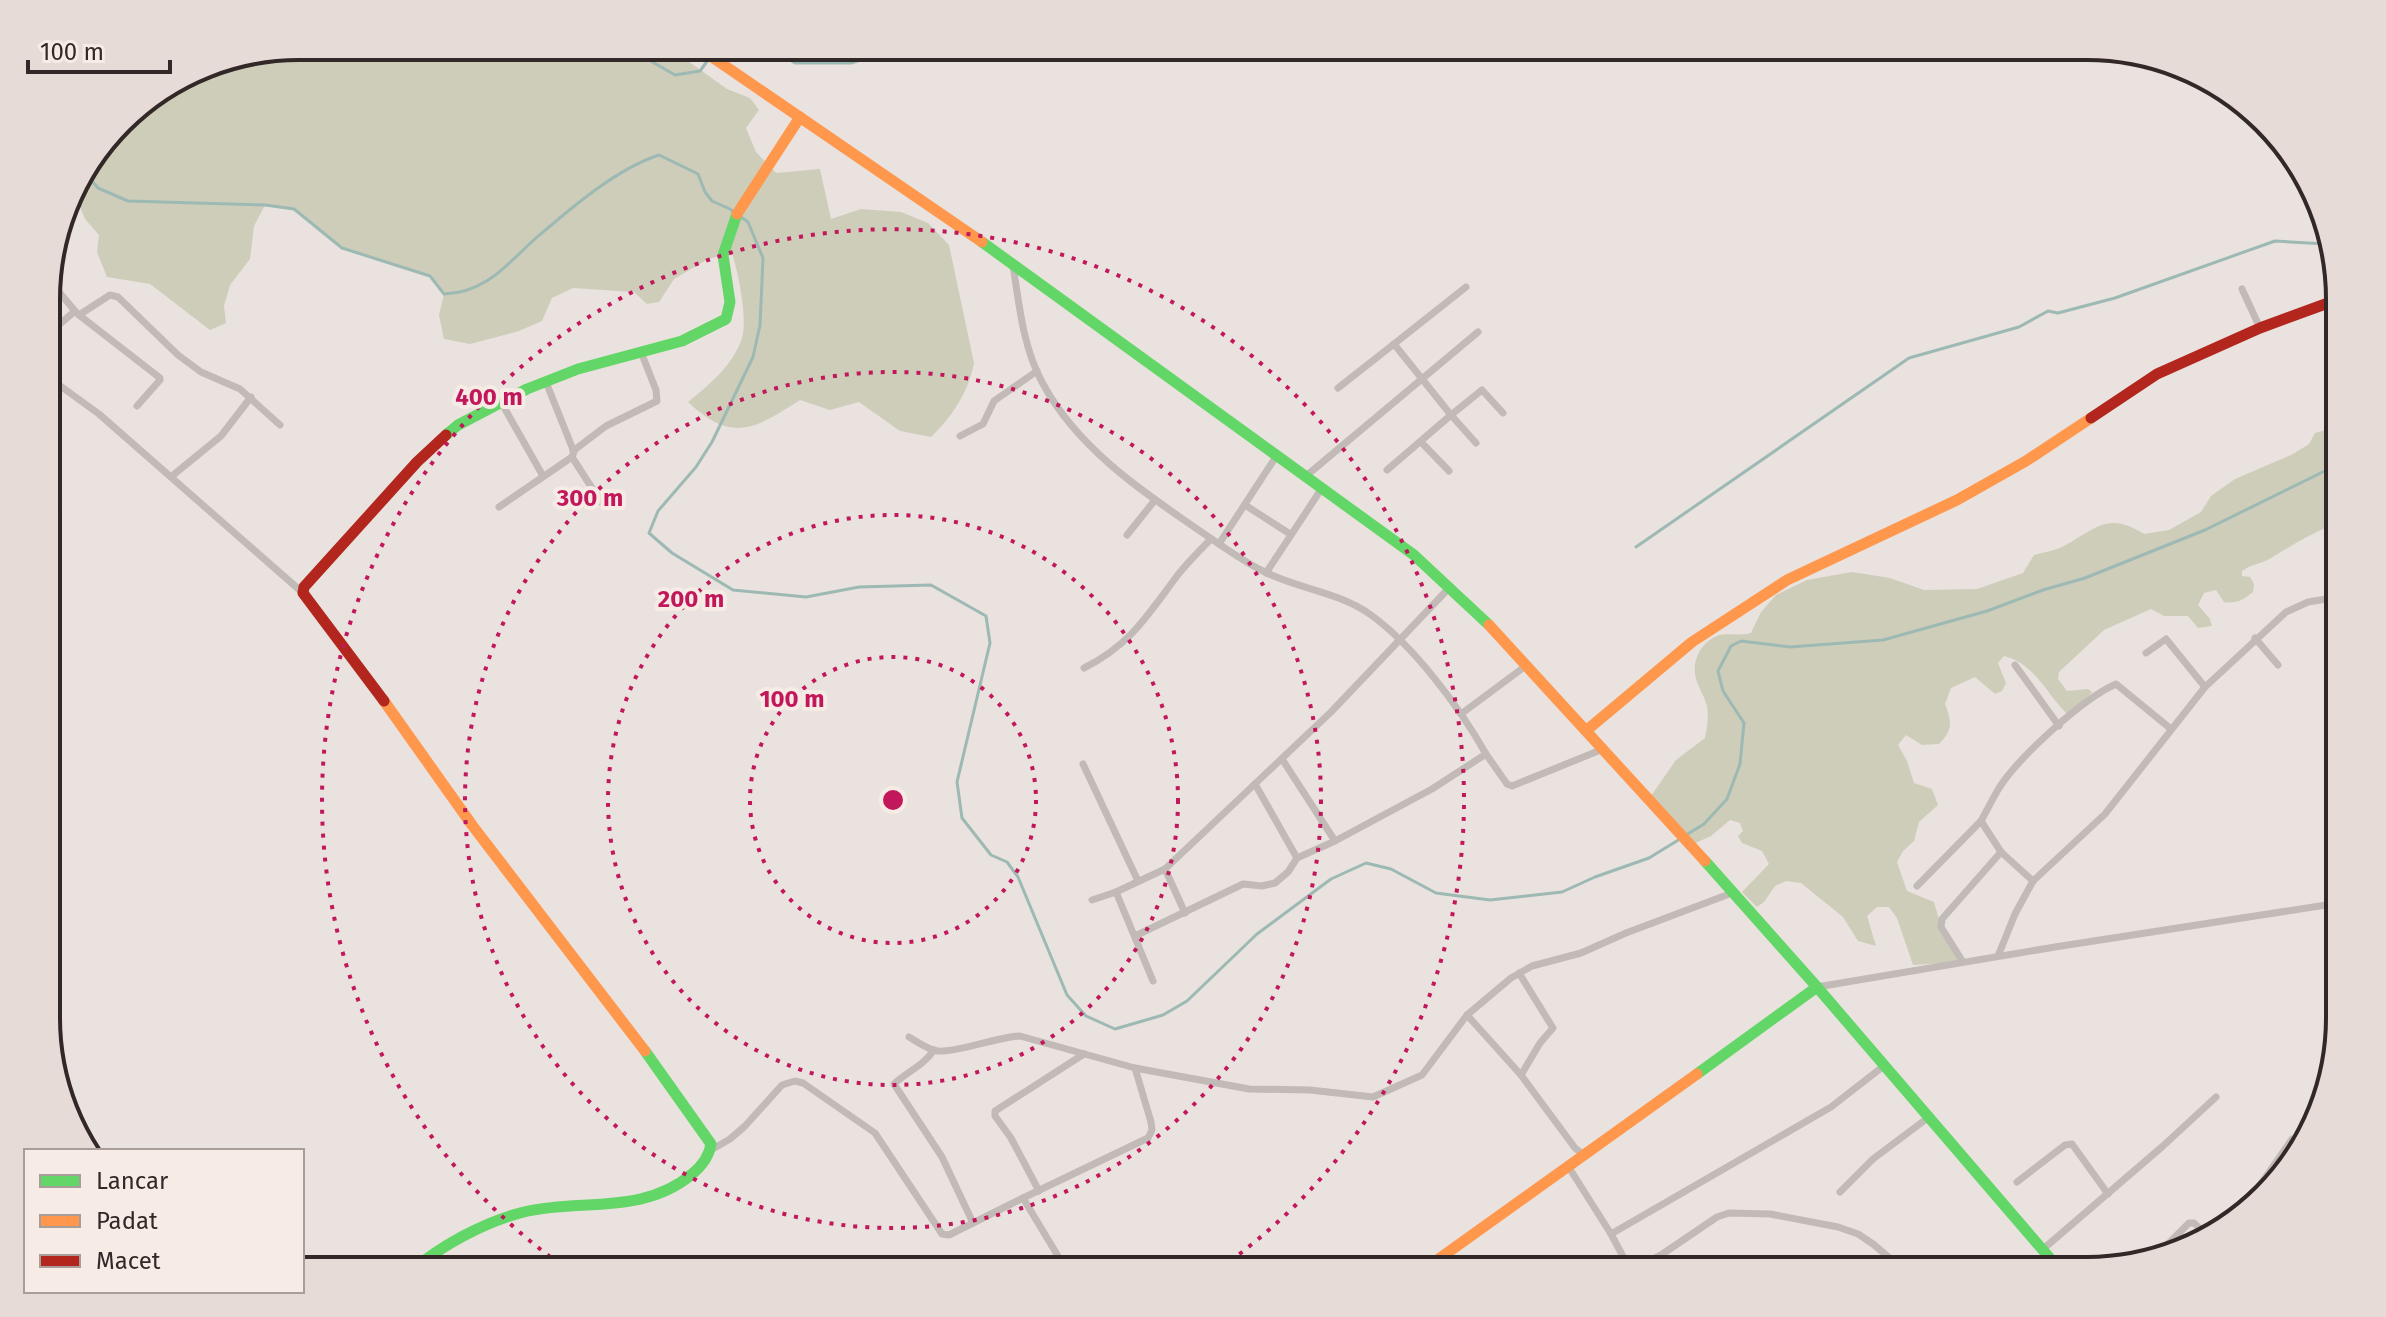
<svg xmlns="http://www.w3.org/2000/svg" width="2386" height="1317" viewBox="0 0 2386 1317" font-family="'Fira Sans',sans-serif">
<rect width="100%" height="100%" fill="#eae2de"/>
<g fill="#cecdba">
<path d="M299 46H667L727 89 750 98 759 110 746 128 756 152 776 173 820 169 831 219 861 209 901 212 928 223 949 245 974 363C968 393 952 417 931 437L900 431 859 402 830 410 800 400C753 430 732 443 688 402 709 385 731 367 741 341 749 322 738 272 732 253L708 259 674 279 659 302 647 304 634 292 573 288 552 298 542 321 519 331 470 344 444 339 439 315 444 294 430 276 342 248 294 209 265 205 254 226 250 259 230 285 224 306 226 323 210 330 150 284 107 277 97 252 99 235 85 219 72 187 132 109 203 65Z"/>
<path d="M2339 426V523C2313 532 2294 544 2271 558 2262 564 2251 564 2242 571V576L2250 577 2254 584 2253 592C2243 600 2236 604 2224 602L2216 590 2204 593 2198 605 2210 619 2212 626 2198 628 2188 616H2164L2151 609 2104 630 2059 672 2058 679 2067 691 2088 689 2092 692 2076 711 2066 713C2046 693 2035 664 2004 656L1998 663 2006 683 2002 691 1995 694 1975 677 1951 688 1945 704C1952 722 1953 730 1939 744L1922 745 1906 735 1898 745 1907 761 1914 783 1932 789 1938 805 1919 822 1914 841 1903 851 1897 862 1907 891 1934 902 1940 923 1959 962 1913 965 1897 918 1889 907H1877L1867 916 1876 946 1858 941 1843 917 1801 883 1786 881 1775 886 1764 902 1757 907 1742 892 1769 864 1762 851 1742 843 1738 836 1743 831 1740 823 1730 820 1711 836 1689 846 1648 800 1676 760 1705 738C1707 727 1709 718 1707 706 1705 698 1700 690 1697 682 1690 663 1700 642 1719 635 1726 633 1739 636 1751 633L1761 612 1776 595 1807 580 1852 572 1890 578 1924 590 1977 589 2023 573 2034 555C2044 552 2055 551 2064 546 2096 529 2107 511 2144 534L2169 530 2201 512 2211 496 2235 479 2293 454 2309 444 2315 433Z"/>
</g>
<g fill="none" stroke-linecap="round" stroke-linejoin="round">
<g stroke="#9db9b3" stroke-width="3">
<path d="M612 46 649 60 675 75 700 71 708 60"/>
<path d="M767 46 795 63H851L905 46"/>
<path d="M712 54 717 46"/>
<path d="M84 172 98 188 128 201 265 205 294 209 342 248 430 276 444 294C486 293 507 264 536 238 571 208 616 169 659 155L698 174 705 192 712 201 730 209 748 222 763 258 760 325 753 357 712 442 696 467 658 511 649 533 672 553 733 590 806 597 859 587 931 585 986 616 990 643 957 782 962 818 991 855 1007 862 1018 877 1067 995 1086 1016 1115 1029 1163 1015 1187 1001 1257 934 1331 879 1366 863 1391 869 1436 893 1490 900 1562 892 1595 877 1649 858 1680 839"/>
<path d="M1636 547 1909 358 2019 327 2048 311 2058 313 2115 298 2275 241 2326 244"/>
<path d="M1686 835 1704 824 1727 799 1740 764 1744 723 1723 691 1718 671 1731 646 1741 641 1790 647 1883 640 1987 611 2043 590 2085 578 2205 530 2339 464"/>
</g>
<g stroke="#c2bab7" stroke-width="7">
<path d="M1013 265C1019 304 1023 347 1042 382 1080 454 1154 499 1219 544 1234 554 1248 564 1265 572 1299 589 1339 592 1371 615 1414 646 1460 708 1486 754L1432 789 1335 841 1282 759"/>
<path d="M48 279 75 311 48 334"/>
<path d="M1466 287 1394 344 1451 415 1482 390 1503 413"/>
<path d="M2242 289 2260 328"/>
<path d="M75 311 79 315 110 295 118 297 178 355 201 372 240 389 280 425"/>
<path d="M79 315 160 378V380L137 406"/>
<path d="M48 377 99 414 303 593"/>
<path d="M546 382 574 452 572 457 601 502"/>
<path d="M1338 388 1394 344"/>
<path d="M501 402 543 476"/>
<path d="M960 436 983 424 994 401 1037 371"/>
<path d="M1421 442 1449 471"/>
<path d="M573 451 606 426 657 401 656 390 641 352"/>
<path d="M1387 470 1451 415 1476 443"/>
<path d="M172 476 221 436 251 397"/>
<path d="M1306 476 1478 332"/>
<path d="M1245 505 1290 534"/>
<path d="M499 507 572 457"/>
<path d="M1127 535 1155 500"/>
<path d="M1219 544 1277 455"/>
<path d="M1266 573 1322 488"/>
<path d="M2255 638 2278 665"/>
<path d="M2146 653 2166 639 2205 687"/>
<path d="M2015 665 2059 726"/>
<path d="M1084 668C1130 645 1147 616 1177 576 1187 563 1199 551 1211 539"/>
<path d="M1461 714 1527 665"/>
<path d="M1486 754 1507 784 1512 786 1603 749"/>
<path d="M1083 764 1138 881"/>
<path d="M1255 784 1297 858"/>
<path d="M1165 869 1185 913"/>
<path d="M2033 881 2001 852 1981 821C1987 810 1993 798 1999 788 2019 757 2082 699 2116 684L2171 729"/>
<path d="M1917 886 1981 821"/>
<path d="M1116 892 1153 981"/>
<path d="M1092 900 1116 892 1165 869 1331 712 1450 587"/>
<path d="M1135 936 1243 884 1262 886 1275 883 1288 872 1297 858 1335 841"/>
<path d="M1998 956 2015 914 2033 881 2105 814 2205 687 2286 612 2308 602 2339 597"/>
<path d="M1963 962 1941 927 1942 919 2001 852"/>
<path d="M1519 973 1553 1028 1540 1043 1521 1075 1575 1148 1584 1155"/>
<path d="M1817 987 2055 947 2339 903"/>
<path d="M1467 1015 1521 1075"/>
<path d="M909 1037C918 1042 928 1050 938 1051 955 1053 997 1037 1020 1036L1135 1068 1249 1089 1310 1090 1373 1097 1422 1075 1467 1015 1511 978 1532 966 1581 953 1626 933 1732 893"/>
<path d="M934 1050C923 1066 908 1071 894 1084L942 1157 973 1223"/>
<path d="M711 1150 730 1139 745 1126 782 1085 795 1081 803 1083 875 1133 942 1234 949 1235 1023 1198 1067 1271"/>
<path d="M1568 1166 1611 1234 1831 1107 1885 1065"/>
<path d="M2017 1182 2065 1145 2072 1144 2108 1194"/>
<path d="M1039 1191 1011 1138 995 1116V1111L1084 1054"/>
<path d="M1840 1192 1873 1159 1929 1117"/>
<path d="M1023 1198 1148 1138 1152 1130 1151 1122 1135 1068"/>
<path d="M2247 1204 2292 1139"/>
<path d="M1611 1234 1627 1264 1637 1267 1661 1255 1717 1217 1729 1213 1770 1214 1838 1227 1858 1234 1873 1244 1905 1271"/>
<path d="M2042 1250 2163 1146 2216 1097"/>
<path d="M2158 1254 2189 1223H2194L2210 1238"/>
</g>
<g stroke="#63d668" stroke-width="11">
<path d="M982 242 1414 555 1489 625"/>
<path d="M446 435 458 425 527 389 578 369 682 341 726 319 730 302 723 255 737 214"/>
<path d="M1705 861 1817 987 2060 1270"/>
<path d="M1697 1074 1817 987"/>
<path d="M411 1271C441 1246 482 1223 520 1213 577 1198 643 1216 692 1174 702 1166 709 1157 711 1144L645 1051"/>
</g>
<g stroke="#ff974d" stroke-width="11">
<path d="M696 46 982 242"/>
<path d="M737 214 800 117"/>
<path d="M1489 625 1705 861"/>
<path d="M384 701 472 825 645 1051"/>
<path d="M1587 730 1692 642 1787 580 1957 500 2026 461 2091 418"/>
<path d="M1422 1271 1697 1074"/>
</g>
<g stroke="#b3261e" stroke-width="11">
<path d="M2091 418 2157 374 2260 328 2339 299"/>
<path d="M384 701 303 593 304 587 417 462 446 435"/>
</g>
</g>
<g fill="none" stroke="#c2185b" stroke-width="4" stroke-dasharray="4 8">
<circle cx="893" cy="800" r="143"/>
<circle cx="893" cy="800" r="285"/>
<circle cx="893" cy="800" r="428"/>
<path d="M570 1271A571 571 0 1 1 1216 1271"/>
</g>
<path d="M0 0H2386V1317H0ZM299 60H2087A239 239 0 0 1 2326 299V1018A239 239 0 0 1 2087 1257H299A239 239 0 0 1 60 1018V299A239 239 0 0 1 299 60Z" fill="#e6dbd6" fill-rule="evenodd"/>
<path fill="none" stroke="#322827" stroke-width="4" d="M299 60H2087A239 239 0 0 1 2326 299V1018A239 239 0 0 1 2087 1257H299A239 239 0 0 1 60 1018V299A239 239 0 0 1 299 60Z"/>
<circle cx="893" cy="800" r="12" fill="#c2185b" stroke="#f6ebe5" stroke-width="4"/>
<g font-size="24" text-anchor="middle" font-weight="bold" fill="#c2185b" stroke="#f6ebe5" stroke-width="8" stroke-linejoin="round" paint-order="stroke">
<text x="489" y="405">400 m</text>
<text x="590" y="506">300 m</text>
<text x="691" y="607">200 m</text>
<text x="792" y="707">100 m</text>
</g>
<rect x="24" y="1149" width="280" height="144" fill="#f6ebe5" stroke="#a89d99" stroke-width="2"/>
<rect x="40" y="1175" width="40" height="12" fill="#63d668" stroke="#a89d99" stroke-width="2"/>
<text x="96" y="1189" font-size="24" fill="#322827">Lancar</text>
<rect x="40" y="1215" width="40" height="12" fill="#ff974d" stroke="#a89d99" stroke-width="2"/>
<text x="96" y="1229" font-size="24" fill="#322827">Padat</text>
<rect x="40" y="1255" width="40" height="12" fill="#b3261e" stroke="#a89d99" stroke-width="2"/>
<text x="96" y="1269" font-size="24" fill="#322827">Macet</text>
<path d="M28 60v12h142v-12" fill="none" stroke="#322827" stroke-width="4"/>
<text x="40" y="60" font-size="24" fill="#322827" stroke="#f6ebe5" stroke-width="6" paint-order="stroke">100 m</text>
</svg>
